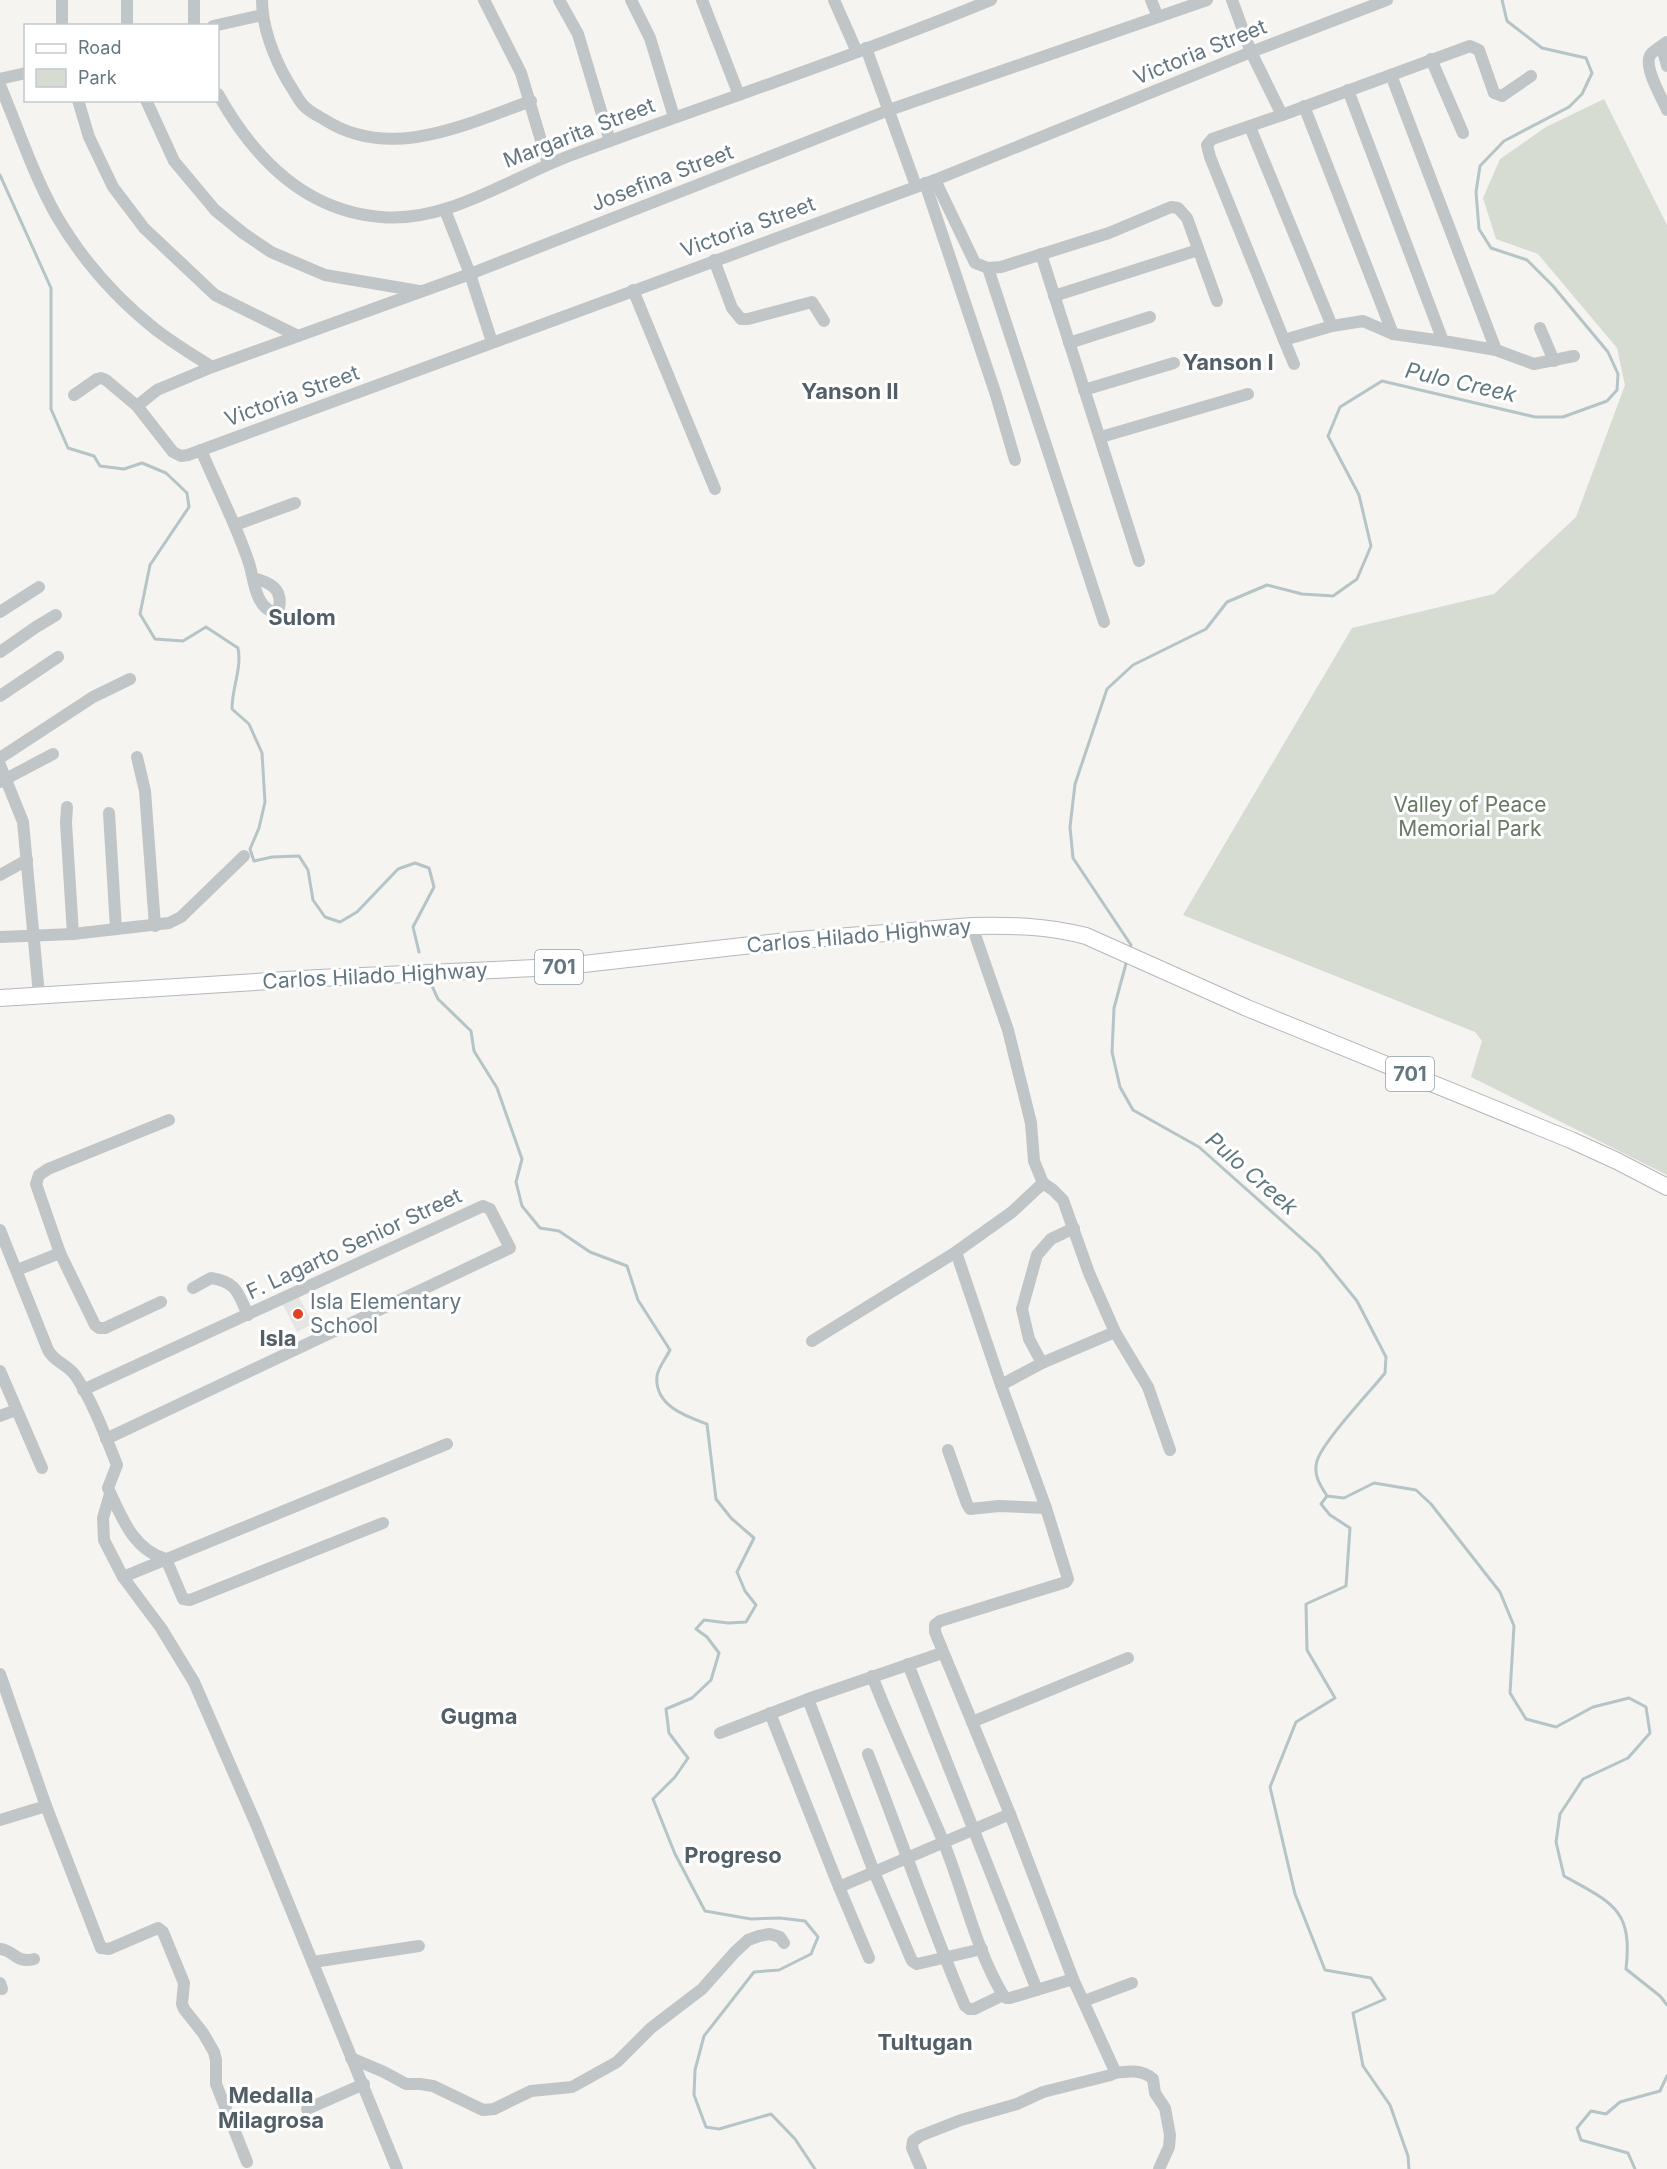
<svg xmlns="http://www.w3.org/2000/svg" width="1667" height="2169" viewBox="0 0 1667 2169" font-family="Inter,sans-serif">
<rect width="100%" height="100%" fill="#f5f4f1"/>
<path fill="#e5e6e4" d="M298 1295 313 1324 297 1332 282 1303Z"/>
<path fill="#d6dcd2" d="M1604 99 1667 225V1175L1471 1077 1482 1041 1475 1032 1183 915 1352 628 1494 594 1576 517 1625 385 1617 348 1538 254 1496 239 1483 198 1500 159 1546 127Z"/>
<g fill="none" stroke-linecap="round" stroke-linejoin="round">
<g stroke="#b5c4c6" stroke-width="3">
<path d="M0 175 51 288V409L68 448 94 456 100 466 124 469 142 463 166 473 187 493 189 507 150 565 140 614 155 639 183 641 206 627 238 648C242 669 232 687 232 709L249 724 262 753 265 802 259 828 250 849 254 861 272 857 299 856 308 870 313 900 325 917 340 922 357 912 398 869 415 863 429 868 434 887 413 927 419 952"/>
<path d="M1129 951 1131 945 1073 858 1070 827 1075 784 1107 689 1133 665 1206 629 1227 602 1267 585 1302 594 1333 596 1357 579 1371 546 1359 495 1328 436 1340 407 1382 381 1535 417H1563L1607 401 1617 390 1618 374 1608 352 1553 286 1527 260 1491 248 1479 229 1476 192 1480 166 1504 141 1569 107 1582 94 1592 73 1586 58 1542 48 1507 21 1502 0"/>
<path d="M1127 960 1114 1008 1112 1052 1120 1087 1133 1110 1199 1147 1318 1253 1357 1301 1386 1357 1385 1373C1370 1392 1323 1441 1317 1461 1313 1475 1320 1485 1327 1496L1344 1498 1374 1483 1416 1490 1431 1504 1500 1592 1514 1626 1510 1693 1526 1719 1556 1727 1593 1707 1629 1698 1646 1707 1650 1733 1628 1758 1583 1779 1560 1814 1556 1842 1564 1876C1612 1903 1633 1909 1626 1969L1660 1996 1667 2005"/>
<path d="M432 986 438 999 471 1031 474 1051 497 1088 522 1159 516 1182 522 1206 540 1228 559 1231 590 1252 627 1266 638 1300 670 1350C666 1358 658 1368 657 1376 654 1405 685 1416 707 1424L716 1499 731 1518 754 1538 737 1572 745 1591 756 1605 746 1622 728 1623 704 1620 696 1629 707 1637 719 1653 711 1680 692 1698 666 1709 669 1733 688 1758 675 1777 653 1799 675 1854 705 1911 751 1919 780 1918 805 1921 818 1937 811 1954 779 1970 754 1972 704 2036 695 2070 694 2095 706 2127 719 2129 771 2114 795 2139 815 2169"/>
<path d="M1327 1496 1321 1504 1330 1515 1350 1528 1346 1586 1306 1604 1307 1650 1335 1698 1296 1722 1270 1787 1295 1894 1325 1970 1371 1978 1385 1999 1353 2013 1363 2066 1390 2105 1408 2156 1409 2169"/>
<path d="M1635 2169 1628 2153 1581 2140 1577 2128 1591 2111 1606 2114 1620 2102 1660 2091 1667 2076"/>
</g>
<g stroke="#b3b8bb" stroke-width="18">
<path id="major" d="M0 998 319 978 557 967 787 941 972 926C1011 925 1048 926 1086 936L1247 1008 1571 1140 1617 1161 1667 1187"/>
</g>
<g stroke="#c0c5c7" stroke-width="12">
<path d="M127 0V26"/>
<path d="M262 0C262 27 274 58 288 82 293 89 297 98 303 105 308 111 318 116 325 120 391 162 466 124 531 101"/>
<path d="M484 0 521 73 548 164"/>
<path d="M559 0 578 34 610 141"/>
<path d="M631 0 650 38 674 117"/>
<path d="M702 0 739 95"/>
<path d="M834 0 857 52"/>
<path d="M1151 0 1158 17"/>
<path d="M1232 0 1251 52 1282 115 1470 46 1479 50 1494 93 1502 96 1531 76"/>
<path d="M62 26V0"/>
<path d="M194 26V0"/>
<path d="M213 26 262 15"/>
<path d="M1667 42C1662 46 1655 50 1651 54 1642 65 1662 98 1667 110"/>
<path d="M1662 47 1667 66"/>
<path d="M866 48 916 186"/>
<path d="M1431 59 1463 133"/>
<path d="M1391 75 1496 350 1534 364 1574 356"/>
<path d="M0 79 26 73"/>
<path d="M0 85C18 128 33 174 56 215 81 258 116 298 155 329 173 343 193 355 212 367"/>
<path d="M1348 90 1443 341 1496 350"/>
<path d="M218 94C253 157 304 211 381 217 446 223 509 179 569 156 710 104 852 57 991 0"/>
<path d="M78 100 89 137 113 187 144 228 215 295 298 336"/>
<path d="M146 100 174 161 215 210 243 233 271 252 325 275 419 291"/>
<path d="M1304 106 1393 334"/>
<path d="M1282 115 1212 139 1207 145 1210 157 1284 340 1332 326 1363 321 1393 334 1443 341"/>
<path d="M1250 127 1332 326"/>
<path d="M935 180 975 263 988 268 1001 267 1109 233 1171 207 1178 208 1187 218 1217 301"/>
<path d="M925 183 996 395 1015 460"/>
<path d="M445 210 470 274 492 342"/>
<path d="M1041 254 1139 561"/>
<path d="M714 260 732 308 741 319H748L812 302 824 321"/>
<path d="M988 268 1104 622"/>
<path d="M633 290 715 489"/>
<path d="M1054 296 1198 250"/>
<path d="M1540 328 1554 361"/>
<path d="M1284 340 1294 364"/>
<path d="M1069 343 1150 317"/>
<path d="M1084 390 1174 363"/>
<path d="M74 395 97 379 101 378 106 380 137 406 173 452 181 456 188 455 935 180 1251 52 1387 0"/>
<path d="M137 406 157 390 212 367 470 274 889 110 1207 0"/>
<path d="M1101 437 1248 394"/>
<path d="M201 450C217 488 236 524 249 563 254 579 255 606 273 612L279 608C283 589 270 582 253 578"/>
<path d="M235 525 295 503"/>
<path d="M0 612 39 587"/>
<path d="M0 652 36 627 56 615"/>
<path d="M0 696 58 657"/>
<path d="M137 757 145 791 155 926"/>
<path d="M0 758 93 697 130 679"/>
<path d="M0 765 23 822 39 995"/>
<path d="M0 782 53 754"/>
<path d="M67 807 66 823 73 934"/>
<path d="M109 813 116 929"/>
<path d="M0 875 27 860"/>
<path d="M972 926 1008 1030 1031 1123 1034 1161 1043 1183"/>
<path d="M0 937 73 934 169 923 181 917 244 856"/>
<path d="M0 1230 48 1350C54 1362 67 1364 75 1375 93 1402 105 1435 117 1465L108 1488C121 1516 133 1550 166 1559L183 1599 190 1600 383 1523"/>
<path d="M17 1270 60 1253"/>
<path d="M193 1288 211 1278C237 1282 238 1293 248 1315"/>
<path d="M161 1302 105 1328H99L95 1325 60 1253 36 1184 39 1175 48 1169 169 1120"/>
<path d="M812 1341 956 1252"/>
<path d="M1042 1363 1029 1339 1022 1309 1037 1255 1051 1239 1074 1228"/>
<path d="M0 1371 42 1468"/>
<path d="M1001 1385 1042 1363 1115 1332"/>
<path d="M83 1390 483 1206 490 1209 510 1248 106 1439"/>
<path d="M0 1416 16 1410"/>
<path d="M948 1450 967 1504 970 1509 999 1506 1046 1508"/>
<path d="M110 1494 103 1518 104 1540 123 1577 161 1628 194 1682 256 1824 397 2169"/>
<path d="M123 1577 447 1444"/>
<path d="M908 1664 1037 1990"/>
<path d="M0 1674 46 1806 0 1820"/>
<path d="M872 1676C894 1732 920 1786 943 1841 964 1892 975 1948 1003 1995L1006 1998H1010L1073 1979 1010 1814 935 1632V1625L940 1621 1066 1582 1068 1579 1046 1508 1001 1385 956 1252 1012 1212 1043 1183 1053 1190 1063 1200 1089 1273 1115 1332 1148 1387 1170 1450"/>
<path d="M808 1699 874 1872 912 1961 917 1964 982 1949"/>
<path d="M770 1713 839 1887 869 1958"/>
<path d="M972 1722 1128 1658"/>
<path d="M720 1733 808 1699 942 1653"/>
<path d="M868 1754C901 1838 930 1924 965 2006L969 2009H974L1003 1995"/>
<path d="M46 1806 101 1948 109 1949 158 1928 163 1932 184 1983 182 2004 184 2009 203 2033 214 2052 216 2060V2084L247 2162"/>
<path d="M839 1887 1010 1814"/>
<path d="M0 1949C14 1950 16 1964 34 1959"/>
<path d="M313 1962 419 1946"/>
<path d="M0 1983 2 1989"/>
<path d="M1084 2001 1132 1983"/>
<path d="M351 2058 384 2072 406 2084H420L433 2086 483 2110 494 2109 531 2091 572 2087 617 2062 651 2028 702 1989 735 1952 748 1940 759 1936 770 1934 780 1937 784 1943"/>
<path d="M1114 2073C1128 2071 1142 2069 1153 2079L1155 2093 1165 2108 1170 2135 1169 2147 1159 2169"/>
<path d="M307 2109 364 2084"/>
<path d="M921 2169 912 2148 913 2141 920 2136 961 2120 1017 2104 1043 2092 1111 2075 1114 2073V2069L1073 1979"/>
</g>
<use href="#major" stroke="#fff" stroke-width="16"/>
</g>
<circle fill="#df4326" stroke="#fff" stroke-width="2" cx="298" cy="1314" r="6"/>
<g text-anchor="middle" stroke-width="6" stroke-linejoin="round" paint-order="stroke">
<g fill="#fff" stroke="#92a0a7" stroke-width="1.5">
<rect x="535" y="950" width="48" height="34" rx="4.5"/>
<rect x="1386" y="1057" width="48" height="34" rx="4.5"/>
</g>
<g font-size="20" font-weight="bold" fill="#647781">
<text x="559" y="974">701</text>
<text x="1410" y="1081">701</text>
</g>
<g font-size="21" fill="#647781" stroke="#fff">
<text transform="translate(1200 52) rotate(-22)" y="7">Victoria Street</text>
<text transform="translate(579 133) rotate(-21)" y="7">Margarita Street</text>
<text transform="translate(662 178) rotate(-21)" y="7">Josefina Street</text>
<text transform="translate(748 227) rotate(-20)" y="7">Victoria Street</text>
<text transform="translate(292 396) rotate(-20)" y="7">Victoria Street</text>
<text transform="translate(859 936) rotate(-5)" y="7">Carlos Hilado Highway</text>
<text transform="translate(375 976) rotate(-3)" y="7">Carlos Hilado Highway</text>
<text transform="translate(354 1244) rotate(-25)" y="7">F. Lagarto Senior Street</text>
</g>
<g font-size="21" fill="#697963" stroke="#fff">
<text x="1470" y="812">Valley of Peace<tspan x="1470" dy="24">Memorial Park</tspan></text>
</g>
<g font-size="21" fill="#647781" stroke="#fff" text-anchor="start">
<text x="310" y="1309">Isla Elementary<tspan x="310" dy="24">School</tspan></text>
</g>
<g font-size="22" font-weight="bold" fill="#525f67" stroke="#fff">
<text x="1228" y="370">Yanson I</text>
<text x="850" y="399">Yanson II</text>
<text x="302" y="625">Sulom</text>
<text x="278" y="1346">Isla</text>
<text x="479" y="1724">Gugma</text>
<text x="733" y="1863">Progreso</text>
<text x="925" y="2050">Tultugan</text>
<text x="271" y="2103">Medalla<tspan x="271" dy="25">Milagrosa</tspan></text>
</g>
<g font-size="22" font-style="italic" fill="#5f797f" stroke="#fff">
<text transform="translate(1461 382) rotate(13)" y="8">Pulo Creek</text>
<text transform="translate(1252 1173) rotate(41)" y="8">Pulo Creek</text>
</g>
</g>
<rect x="24" y="24" width="195" height="78" fill="#ffffff" stroke="#c1c9cd" stroke-width="1.5"/>
<rect x="36" y="44" width="30" height="9" fill="#ffffff" stroke="#c1c9cd" stroke-width="1.5"/>
<text x="78" y="54" font-size="18" fill="#647781">Road</text>
<rect x="36" y="69" width="30" height="18" fill="#d6dcd2" stroke="#c1c9cd" stroke-width="1.5"/>
<text x="78" y="84" font-size="18" fill="#647781">Park</text>
</svg>
